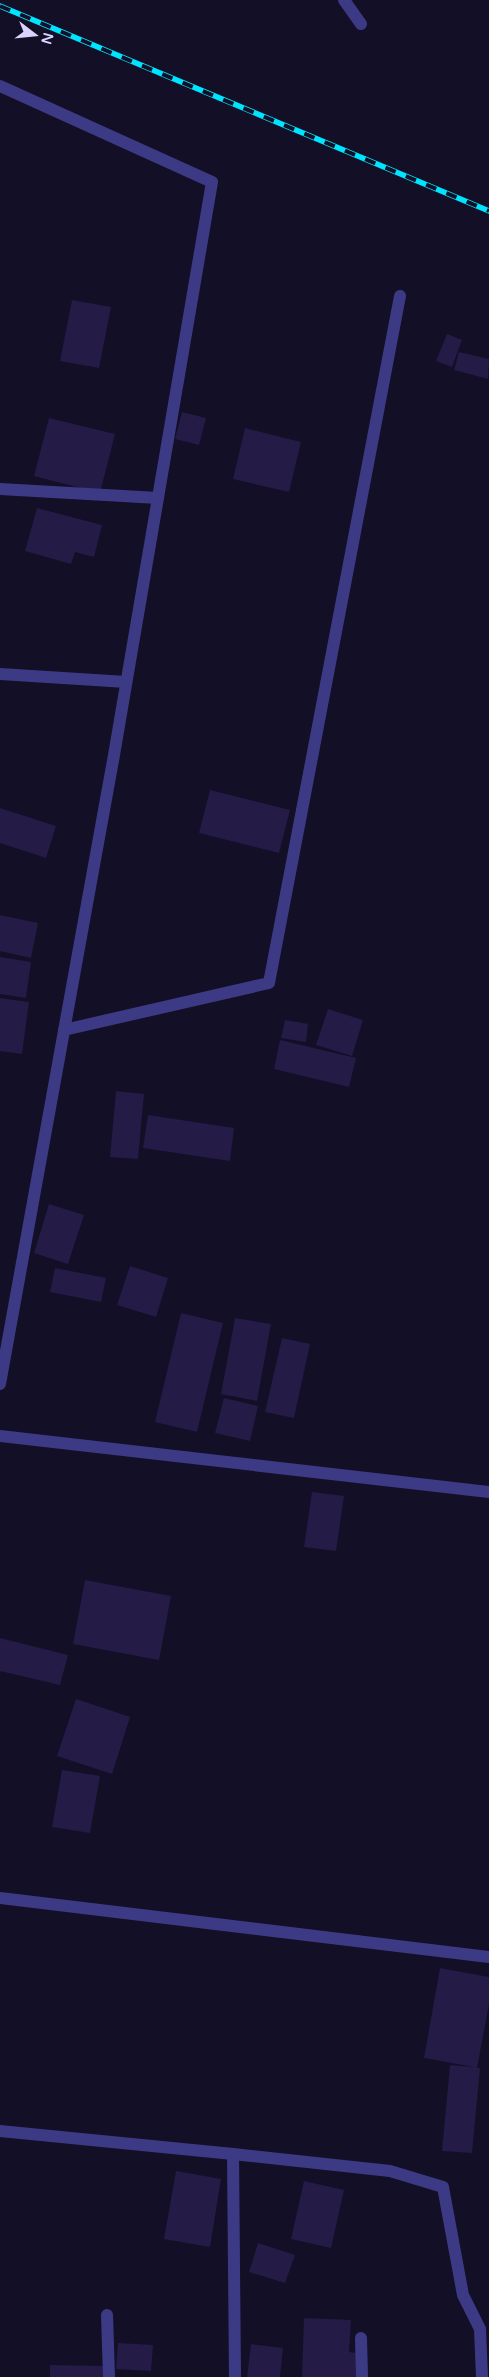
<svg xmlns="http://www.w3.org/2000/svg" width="489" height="2377" viewBox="0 0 489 2377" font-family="'Varela Round',sans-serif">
<rect width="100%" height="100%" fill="#130f26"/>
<g fill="#241b47">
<path d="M72 300 111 307 99 368 60 361Z"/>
<path d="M447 334 462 340 452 367 436 361Z"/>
<path d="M459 352 489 359 488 379 454 370Z"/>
<path d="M182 412 206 418 199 445 175 439Z"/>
<path d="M49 418 115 434 100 493 34 476Z"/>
<path d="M245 428 301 442 289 492 233 479Z"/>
<path d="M37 508 102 525 94 557 75 552 71 564 25 551Z"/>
<path d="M210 790 290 810 279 853 199 833Z"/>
<path d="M0 808 56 826 46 858 0 843Z"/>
<path d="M0 915 38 923 31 958 0 951Z"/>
<path d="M0 957 31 962 26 998 0 994Z"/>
<path d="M0 998 29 1002 22 1054 0 1051Z"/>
<path d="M328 1009 363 1020 352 1056 316 1045Z"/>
<path d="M285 1020 308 1024 306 1042 281 1038Z"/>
<path d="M280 1040 356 1058 349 1087 274 1069Z"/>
<path d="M116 1091 144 1094 138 1159 110 1157Z"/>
<path d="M148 1115 234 1128 230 1161 143 1148Z"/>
<path d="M49 1204 84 1215 68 1264 34 1253Z"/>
<path d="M130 1266 168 1278 156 1317 117 1305Z"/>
<path d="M55 1268 106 1278 101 1302 50 1292Z"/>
<path d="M181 1313 223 1323 197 1432 155 1422Z"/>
<path d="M235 1318 271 1324 257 1401 221 1394Z"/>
<path d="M282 1338 310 1344 294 1418 265 1412Z"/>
<path d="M224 1398 258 1406 250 1441 215 1433Z"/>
<path d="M312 1492 344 1496 336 1551 304 1547Z"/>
<path d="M85 1580 171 1596 159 1660 73 1644Z"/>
<path d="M0 1638 68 1655 60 1685 0 1671Z"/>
<path d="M76 1699 130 1717 112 1774 57 1756Z"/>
<path d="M62 1770 100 1776 90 1833 52 1827Z"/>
<path d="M440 1968 489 1977V2004L477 2068H480L472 2153 442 2151 450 2065 474 2067 424 2058Z"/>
<path d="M176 2171 221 2179 210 2247 164 2239Z"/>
<path d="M304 2181 344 2190 331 2248 291 2239Z"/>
<path d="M258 2243 295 2255 285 2283 249 2272Z"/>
<path d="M304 2318 351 2320 349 2352 357 2353 356 2377H302Z"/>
<path d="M118 2343 153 2345 151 2371 116 2369Z"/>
<path d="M251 2344 283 2348 280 2377H247Z"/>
<path d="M50 2365 106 2366 105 2377H50Z"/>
</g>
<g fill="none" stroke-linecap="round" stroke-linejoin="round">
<g stroke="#3d3a85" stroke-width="12">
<path d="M344 0 361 24"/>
<path d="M0 86 212 182 114 755 0 1384"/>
<path d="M0 489 158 498"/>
<path d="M0 674 126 682"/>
<path d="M64 1030 269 983 400 296"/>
<path d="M0 1436 489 1492"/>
<path d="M0 1898 489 1957"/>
<path d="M0 2131 233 2154 235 2377"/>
<path d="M233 2154 390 2171 443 2187 463 2295 480 2329 482 2377"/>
<path d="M107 2315 109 2377"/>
<path d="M361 2338 362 2377"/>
</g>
<g stroke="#00e5ff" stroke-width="5.5">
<path id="rail" d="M0 6 489 211"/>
</g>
<use href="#rail" stroke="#130f26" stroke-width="4" stroke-dasharray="11" stroke-linecap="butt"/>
</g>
<g transform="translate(35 35) rotate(106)" stroke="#130f26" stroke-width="4" paint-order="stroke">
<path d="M0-4L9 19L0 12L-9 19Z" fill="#d9d4ff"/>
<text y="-8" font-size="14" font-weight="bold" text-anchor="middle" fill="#d9d4ff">N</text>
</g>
</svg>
